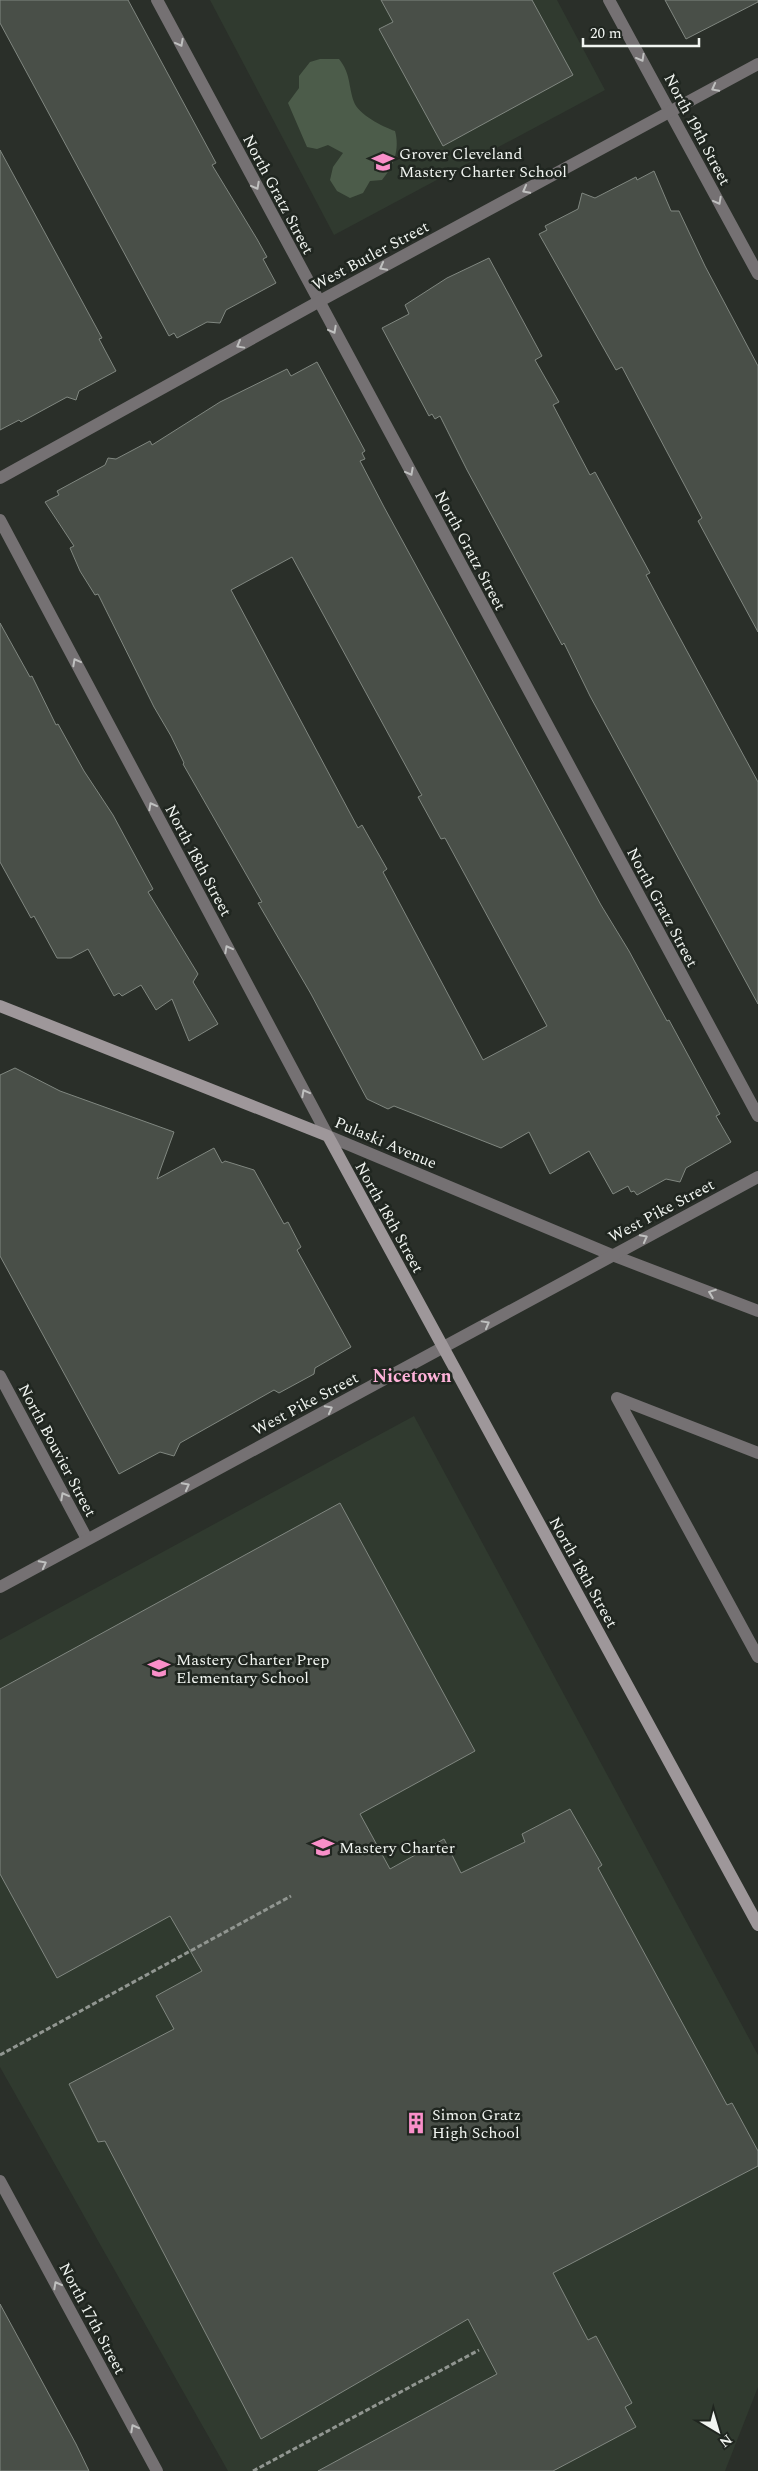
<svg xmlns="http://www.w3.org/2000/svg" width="758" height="2471" viewBox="0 0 758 2471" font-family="Spectral,serif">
<rect width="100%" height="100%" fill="#2a2f29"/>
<g fill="#303a2f">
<path d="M210 0H557L605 90 334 235Z"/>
<path d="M414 1416 758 2055V2387L725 2471H228L0 2067V1640Z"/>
</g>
<path fill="#4c5c4a" d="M320 59H339C351 74 348 85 354 102 358 114 383 127 395 131 400 149 394 166 382 180L370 181 363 193 350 198 337 191 330 180 333 167 343 153 328 145 317 149 307 147 288 103 299 88V76L310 62Z"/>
<g fill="#494f48" stroke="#808780" fill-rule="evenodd">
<path d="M0 0H128L216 163 212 165 257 239 267 257 263 259 276 283 226 310 220 323 207 322 177 338 174 333 169 336 0 23Z"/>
<path d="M381 0H532L573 75 443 146 379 29 393 22Z"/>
<path d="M665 0H758V2L686 39Z"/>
<path d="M0 150 102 338 99 339 116 371 79 391 76 400 67 397 21 422 19 420 0 430Z"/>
<path d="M654 171 671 211H679L705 266 758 366V632L698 521 702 518 622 367 616 370 539 234 547 230 545 226 578 209 582 193 595 198 636 177 637 180Z"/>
<path d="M489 258 542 356 535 360 559 402 553 405 590 475 595 472 650 573 646 575 662 605 758 782V1004L590 696 564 643 562 645 467 470 440 416 435 419 432 414 429 416 382 328 409 314 405 305 447 278Z"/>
<path d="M317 362 365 451 362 453 365 459 360 461 384 507 601 905 629 951 667 1021 669 1020 720 1114 716 1116 731 1142 686 1168 680 1182 666 1179 637 1195 634 1191 631 1192 628 1186 613 1194 589 1151 550 1174 529 1132 501 1148 394 1106 388 1109 367 1099 311 994 258 903 262 902 183 764 184 763 171 736 154 707 98 594 95 595 80 571 70 548 74 546 45 502 59 495 57 491 105 465 108 458 116 459 150 441 152 445 220 402 287 369 291 376ZM292 557 420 792 422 795 418 797 441 839 445 838 547 1026 483 1060 383 872 387 869 362 825 358 828 231 590Z"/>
<path d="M0 623 30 677 32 676 56 725 58 724 84 771 113 815 153 889 148 892 198 974 193 982 218 1024 189 1041 172 999 156 1010 141 985 122 996 119 993 114 996 88 949 71 958H57L34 916 31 918 0 862Z"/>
<path d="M15 1068 60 1091 174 1132 157 1179 214 1148 222 1163 225 1161 254 1170 284 1224 288 1222 301 1247 297 1250 351 1347 315 1368 314 1374 279 1393 274 1390 180 1443 174 1456 160 1452 119 1474 0 1256V1075Z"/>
<path d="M340 1503 475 1751 360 1814 390 1869 444 1839 461 1873 525 1842 522 1834 570 1809 602 1865 598 1868 727 2105 732 2103 758 2151V2166L553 2273 588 2340 596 2336 632 2403 625 2407 636 2427 553 2471H318L497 2374 468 2319 261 2439 105 2141 98 2142 69 2084 174 2029 156 1996 202 1971 170 1916 57 1978 0 1874V1689Z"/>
<path d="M0 2304 76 2444 89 2471H0Z"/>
</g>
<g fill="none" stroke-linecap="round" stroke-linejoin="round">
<g stroke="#919691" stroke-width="3" stroke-dasharray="5 2.5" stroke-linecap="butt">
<path d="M0 2055 291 1896"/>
<path d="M253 2471 479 2350"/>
</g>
<path stroke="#757173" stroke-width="12" d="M758 1453 617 1398 758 1657"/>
<g stroke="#757173" stroke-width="12">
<path d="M157 0 758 1116"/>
<path d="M609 0 758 274"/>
<path d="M0 478 318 302 758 64"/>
<path d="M0 520 328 1136 612 1255 758 1311"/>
<path d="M0 1376 87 1539"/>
<path d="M0 1587 758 1177"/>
<path d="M0 2181 157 2471"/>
</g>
<path stroke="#9e979a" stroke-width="12" d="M0 1006 328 1136 758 1925"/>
</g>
<defs><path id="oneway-chevron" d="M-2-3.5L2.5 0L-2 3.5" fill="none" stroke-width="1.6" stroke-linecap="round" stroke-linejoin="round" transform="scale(1.25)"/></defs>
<g stroke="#bfc0bf">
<use href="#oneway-chevron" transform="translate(180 43) rotate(62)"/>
<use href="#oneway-chevron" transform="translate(641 58) rotate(61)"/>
<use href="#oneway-chevron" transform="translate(715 88) rotate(152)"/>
<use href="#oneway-chevron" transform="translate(256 186) rotate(62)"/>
<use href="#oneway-chevron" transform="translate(526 190) rotate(152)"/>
<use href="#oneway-chevron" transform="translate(718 201) rotate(62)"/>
<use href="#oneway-chevron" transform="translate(383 267) rotate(152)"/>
<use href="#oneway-chevron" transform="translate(333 330) rotate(62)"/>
<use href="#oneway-chevron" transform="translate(240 345) rotate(151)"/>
<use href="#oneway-chevron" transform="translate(410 472) rotate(62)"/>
<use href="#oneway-chevron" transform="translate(76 662) rotate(-118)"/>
<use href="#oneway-chevron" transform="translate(152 806) rotate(-118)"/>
<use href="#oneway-chevron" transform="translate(228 949) rotate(-118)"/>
<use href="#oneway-chevron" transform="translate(305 1093) rotate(-118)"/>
<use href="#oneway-chevron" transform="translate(644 1238) rotate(-28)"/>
<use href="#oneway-chevron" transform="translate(712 1293) rotate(-159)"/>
<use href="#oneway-chevron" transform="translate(486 1324) rotate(-29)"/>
<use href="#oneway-chevron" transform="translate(329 1409) rotate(-28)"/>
<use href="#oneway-chevron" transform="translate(186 1486) rotate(-28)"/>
<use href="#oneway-chevron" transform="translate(64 1496) rotate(-118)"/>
<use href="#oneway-chevron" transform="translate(43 1564) rotate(-28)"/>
<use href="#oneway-chevron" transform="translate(57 2285) rotate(-118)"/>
<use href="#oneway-chevron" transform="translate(134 2428) rotate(-118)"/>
</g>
<defs>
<g id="school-bare" transform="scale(1.725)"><path d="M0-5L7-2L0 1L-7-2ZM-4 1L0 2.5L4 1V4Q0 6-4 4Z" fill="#f98fc9" stroke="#202620" stroke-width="2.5" paint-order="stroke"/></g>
<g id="building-bare" transform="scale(1.725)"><path d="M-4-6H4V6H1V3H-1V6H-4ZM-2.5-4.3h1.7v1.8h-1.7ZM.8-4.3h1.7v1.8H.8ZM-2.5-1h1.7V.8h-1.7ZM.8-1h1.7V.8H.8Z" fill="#f98fc9" stroke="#202620" stroke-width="2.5" paint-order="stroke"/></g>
</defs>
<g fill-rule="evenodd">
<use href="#school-bare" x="383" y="162"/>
<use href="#school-bare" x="159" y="1668"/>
<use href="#school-bare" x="323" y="1847"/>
<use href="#building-bare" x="416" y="2123"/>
</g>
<g text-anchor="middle" stroke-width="5" stroke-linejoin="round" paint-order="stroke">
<g font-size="16" fill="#f1f5f1" stroke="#202620">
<text transform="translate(698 129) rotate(62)" y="6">North 19th Street</text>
<text transform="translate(279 194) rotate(62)" y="6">North Gratz Street</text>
<text transform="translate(370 255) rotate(-28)" y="6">West Butler Street</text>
<text transform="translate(471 550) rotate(62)" y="6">North Gratz Street</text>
<text transform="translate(199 860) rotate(62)" y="6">North 18th Street</text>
<text transform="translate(663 907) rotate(62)" y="6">North Gratz Street</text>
<text transform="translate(386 1142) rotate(23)" y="6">Pulaski Avenue</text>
<text transform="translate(661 1210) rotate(-28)" y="6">West Pike Street</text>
<text transform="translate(390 1217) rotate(61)" y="6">North 18th Street</text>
<text transform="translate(305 1403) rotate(-28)" y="6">West Pike Street</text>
<text transform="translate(58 1450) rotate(62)" y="6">North Bouvier Street</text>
<text transform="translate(584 1572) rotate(61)" y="6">North 18th Street</text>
<text transform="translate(93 2318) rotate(62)" y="6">North 17th Street</text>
</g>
<g font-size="16" fill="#f1f5f1" stroke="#202620" text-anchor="start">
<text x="399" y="159">Grover Cleveland<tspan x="399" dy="18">Mastery Charter School</tspan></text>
<text x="176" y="1665">Mastery Charter Prep<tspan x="176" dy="18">Elementary School</tspan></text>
<text x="339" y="1853">Mastery Charter</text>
<text x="432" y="2120">Simon Gratz<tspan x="432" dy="18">High School</tspan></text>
</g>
<g font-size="18" font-weight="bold" fill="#feb2d9" stroke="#202620">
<text x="412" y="1382">Nicetown</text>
</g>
</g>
<g transform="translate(718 2431) rotate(142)" stroke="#202620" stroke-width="4" paint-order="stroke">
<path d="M0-4L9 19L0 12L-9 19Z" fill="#f1f5f1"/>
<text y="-8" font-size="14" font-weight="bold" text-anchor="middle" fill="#f1f5f1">N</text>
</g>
<path d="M583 38v8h116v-8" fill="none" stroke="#f1f5f1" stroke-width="2.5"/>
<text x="590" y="38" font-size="15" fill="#f1f5f1" stroke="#202620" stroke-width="4" paint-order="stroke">20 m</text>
</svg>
